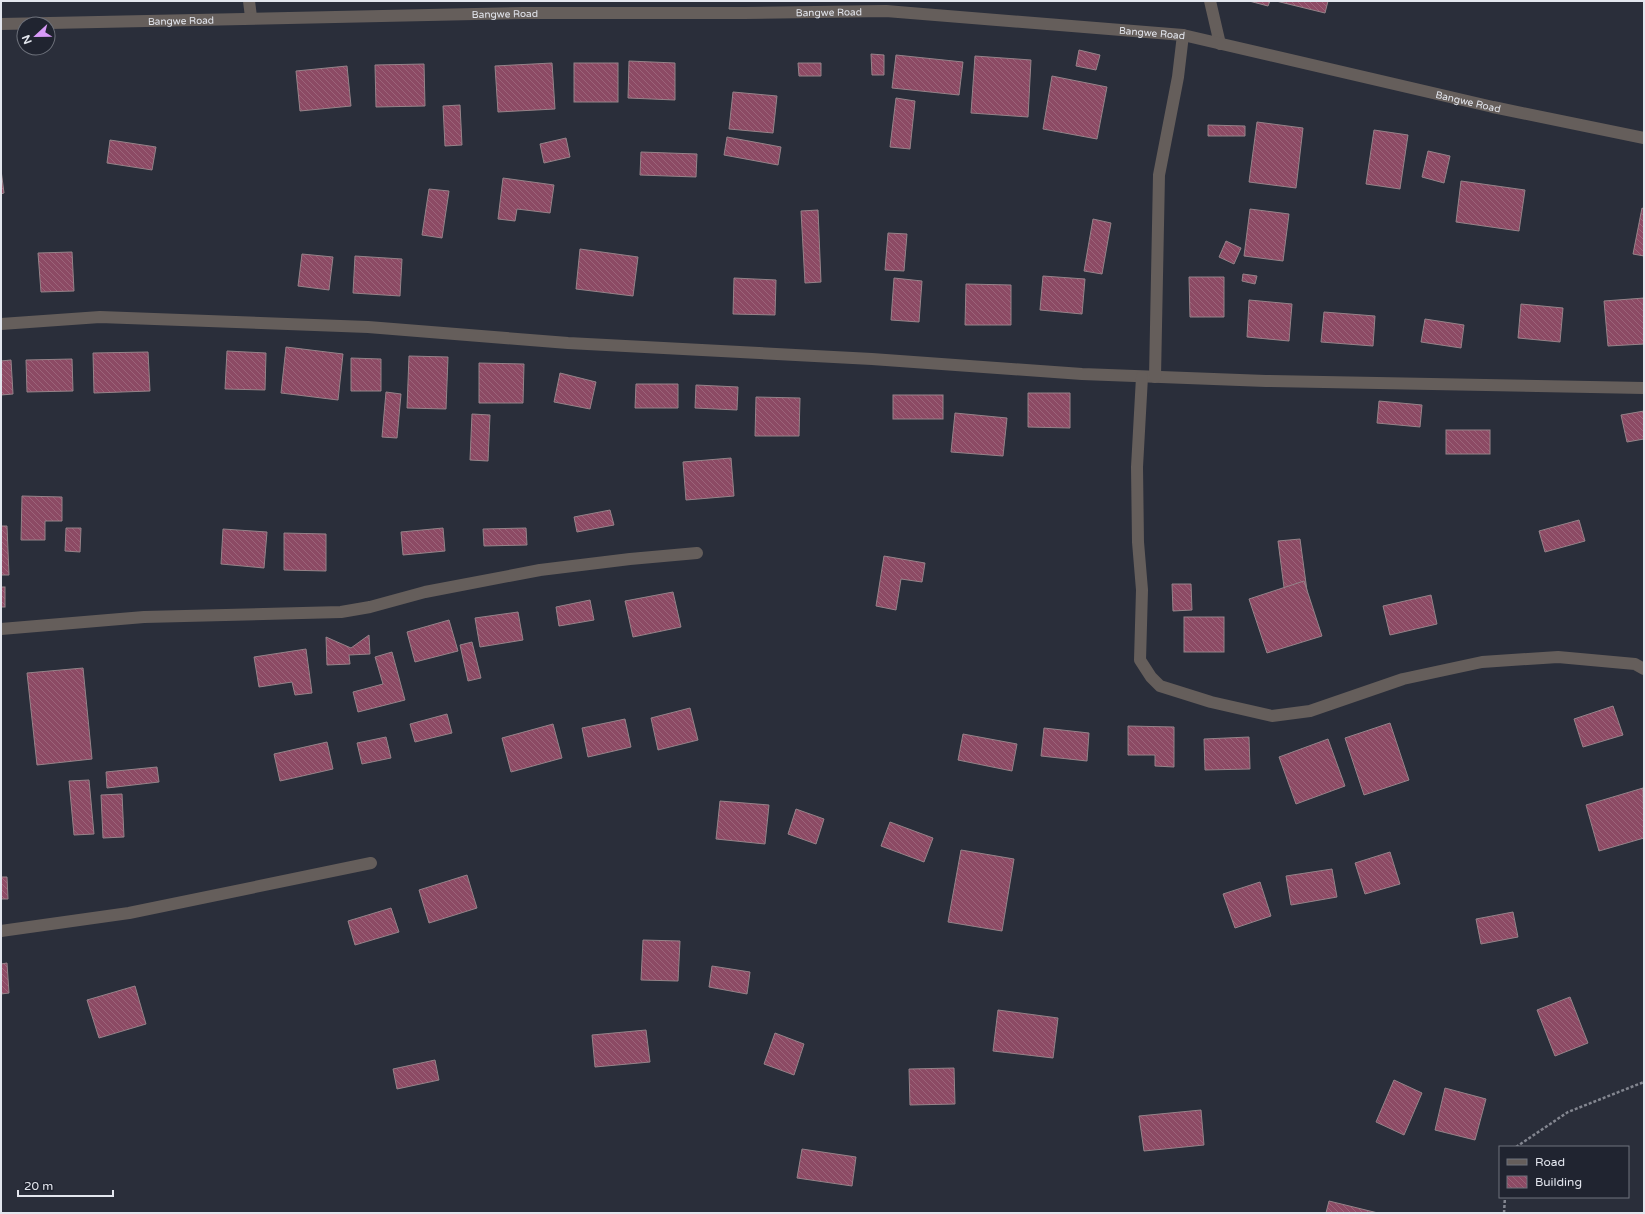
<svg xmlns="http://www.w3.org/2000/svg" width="1645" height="1214" viewBox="0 0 1645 1214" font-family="'Varela Round',sans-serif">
<defs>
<pattern id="building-back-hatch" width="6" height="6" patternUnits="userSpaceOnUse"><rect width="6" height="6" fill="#8c4a64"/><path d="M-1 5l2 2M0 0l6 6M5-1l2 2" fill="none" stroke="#9c647a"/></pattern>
</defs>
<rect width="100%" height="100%" fill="#2a2e3a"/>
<g fill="url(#building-back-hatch)" stroke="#958389">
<path d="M1249 1H1270L1268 6Z"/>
<path d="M1276 1H1328L1325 13Z"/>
<path d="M1079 50 1100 55 1096 70 1076 66Z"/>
<path d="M871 54 884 55V75H872Z"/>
<path d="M896 55 963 62 959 95 892 88Z"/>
<path d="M975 56 1031 60 1028 117 971 113Z"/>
<path d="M629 61 675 63V100L628 98Z"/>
<path d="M552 63 555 109 498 112 495 66Z"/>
<rect x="574" y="63" width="44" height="39"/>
<path d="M798 63H821V76H799Z"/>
<path d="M424 64 425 106 376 107 375 65Z"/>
<path d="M347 66 351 106 300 111 296 71Z"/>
<path d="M1052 76 1107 87 1097 139 1043 129Z"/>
<path d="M733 92 777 96 773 133 729 129Z"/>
<path d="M896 98 915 101 910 149 890 147Z"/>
<path d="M460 105 462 145 445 146 443 106Z"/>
<path d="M1257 122 1303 128 1296 188 1249 182Z"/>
<path d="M1208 125 1245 126V136H1208Z"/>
<path d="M1374 130 1408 135 1400 189 1366 184Z"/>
<path d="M727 137 781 147 778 165 724 155Z"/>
<path d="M566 138 570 157 544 163 540 144Z"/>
<path d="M110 140 156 147 152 170 107 163Z"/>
<path d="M1428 151 1450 156 1444 183 1422 177Z"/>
<path d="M641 152 697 154 696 177 640 175Z"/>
<path d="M1 170 4 193 1 194Z"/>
<path d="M503 178 554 185 550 213 517 209 515 221 498 219Z"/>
<path d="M1461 181 1525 190 1519 231 1456 222Z"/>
<path d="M429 189 449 191 442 238 422 235Z"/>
<path d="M1642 208 1644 209V256L1633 254Z"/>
<path d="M1250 209 1289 214 1283 261 1244 256Z"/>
<path d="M818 210 821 282 805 283 801 211Z"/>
<path d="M1093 219 1111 223 1102 274 1084 271Z"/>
<path d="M888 233 907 234 904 271 885 270Z"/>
<path d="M1226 241 1241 248 1234 264 1219 257Z"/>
<path d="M580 249 638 257 633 296 576 289Z"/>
<path d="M72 252 74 291 41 292 38 253Z"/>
<path d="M302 254 333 257 329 290 298 286Z"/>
<path d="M355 256 402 259 400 296 353 293Z"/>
<path d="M1243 274 1257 276 1255 284 1242 281Z"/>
<path d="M1043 276 1085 279 1082 314 1040 310Z"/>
<path d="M1189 277H1224V317H1190Z"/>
<path d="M734 278 776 280 775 315 733 314Z"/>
<path d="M894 278 922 281 919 322 891 320Z"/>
<path d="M966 284 1011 285V325H965Z"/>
<path d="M1644 298V344L1608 346 1604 301Z"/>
<path d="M1249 300 1292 304 1289 341 1247 337Z"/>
<path d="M1521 304 1563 308 1560 342 1518 338Z"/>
<path d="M1324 312 1375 316 1373 346 1321 342Z"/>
<path d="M1425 319 1464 325 1461 348 1421 342Z"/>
<path d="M286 347 343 354 338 400 281 393Z"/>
<path d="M227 351 266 353 265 390 225 389Z"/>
<path d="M148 352 150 391 94 393 93 353Z"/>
<path d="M409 356 448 357 446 409 407 408Z"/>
<path d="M351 358 381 359V391H351Z"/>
<path d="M72 359 73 391 27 392 26 360Z"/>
<path d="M11 360 13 394 1 395V361Z"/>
<path d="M479 363 524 364 523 403H479Z"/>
<path d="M560 373 596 382 590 409 554 402Z"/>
<path d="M636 384H678V408H635Z"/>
<path d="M696 385 738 387 737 410 695 408Z"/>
<path d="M386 392 401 394 397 438 382 437Z"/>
<path d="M1028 393H1070V428L1028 427Z"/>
<rect x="893" y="395" width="50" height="24"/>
<path d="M756 397 800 398 799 436H755Z"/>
<path d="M1379 401 1422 405 1420 427 1377 423Z"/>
<path d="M1644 411V439L1627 442 1621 415Z"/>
<path d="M955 413 1007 418 1003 456 951 452Z"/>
<path d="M472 414 490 415 488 461 470 460Z"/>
<rect x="1446" y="430" width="44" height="24"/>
<path d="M731 458 734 496 686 500 683 462Z"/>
<path d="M22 496 62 497V521H45V540H21Z"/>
<path d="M610 510 614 525 577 532 574 517Z"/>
<path d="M1579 520 1585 541 1545 552 1539 531Z"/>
<path d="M1 526H7L9 575H1Z"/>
<path d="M66 528H81L80 552 65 551Z"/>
<path d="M443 528 445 551 403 555 401 532Z"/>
<path d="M526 528 527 545 484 546 483 529Z"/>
<path d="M223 529 267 532 264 568 221 564Z"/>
<path d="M284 533 326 534V571L284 570Z"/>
<path d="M1300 539 1307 591 1285 595 1278 541Z"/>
<path d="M884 556 925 563 922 582 901 579 896 610 876 606Z"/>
<path d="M1304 581 1322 636 1267 653 1249 599Z"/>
<path d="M1172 584H1191L1192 610 1173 611Z"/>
<rect x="1" y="587" width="4" height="20"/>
<path d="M673 592 681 627 633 637 625 601Z"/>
<path d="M1431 595 1437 624 1390 635 1383 606Z"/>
<path d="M590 600 594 620 559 626 556 607Z"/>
<path d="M518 612 523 640 480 647 475 618Z"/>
<rect x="1184" y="617" width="40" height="35"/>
<path d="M449 620 458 651 415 662 407 632Z"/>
<path d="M369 635 370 654 349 655 350 664 327 665 326 637 351 648Z"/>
<path d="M472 642 481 678 468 681 460 645Z"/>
<path d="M306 649 312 693 295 695 292 682 259 687 254 657Z"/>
<path d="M392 652 405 700 358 712 353 692 383 684 375 657Z"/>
<path d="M83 668 92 759 37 765 27 673Z"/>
<path d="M1613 706 1623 735 1583 747 1574 719Z"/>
<path d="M690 708 698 740 658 750 651 718Z"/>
<path d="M447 714 452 733 415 742 410 724Z"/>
<path d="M625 719 631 747 588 757 582 728Z"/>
<path d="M1390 723 1409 780 1364 795 1345 738Z"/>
<path d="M553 724 562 758 511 772 502 738Z"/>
<path d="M1128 726 1174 727V767L1155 766V755H1128Z"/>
<path d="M1044 728 1089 733 1087 761 1041 756Z"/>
<path d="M963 734 1017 744 1012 771 958 760Z"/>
<path d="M386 737 391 758 362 764 357 743Z"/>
<path d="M1249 737 1250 769 1205 770 1204 739Z"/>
<path d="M1328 739 1345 786 1296 804 1279 757Z"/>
<path d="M327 742 333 769 280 781 274 754Z"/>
<path d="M157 767 159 782 107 788 106 772Z"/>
<path d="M89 780 94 834 74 835 69 781Z"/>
<path d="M1643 788 1644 838 1599 851 1586 805Z"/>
<path d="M122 794 124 837 103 838 101 795Z"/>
<path d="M720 801 769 805 765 844 716 839Z"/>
<path d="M796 809 824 819 816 844 788 834Z"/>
<path d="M890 822 933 838 924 862 881 846Z"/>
<path d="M961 850 1014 859 1002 931 948 922Z"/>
<path d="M1390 852 1400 884 1365 894 1355 863Z"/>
<path d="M1332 869 1337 897 1291 905 1286 876Z"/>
<path d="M467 875 477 908 429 923 419 890Z"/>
<path d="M1 877H7L8 899H1Z"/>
<path d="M1260 882 1271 916 1235 928 1223 894Z"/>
<path d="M391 908 399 932 355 945 348 921Z"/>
<path d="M1513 912 1518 937 1481 944 1476 919Z"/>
<path d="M643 940 680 941 678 981 641 980Z"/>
<path d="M7 963 9 993 1 994V964Z"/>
<path d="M712 966 750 972 747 994 709 987Z"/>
<path d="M135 986 146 1024 99 1038 87 1000Z"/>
<path d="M1570 997 1588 1043 1555 1056 1537 1010Z"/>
<path d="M998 1010 1058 1018 1053 1058 993 1051Z"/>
<path d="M646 1030 650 1062 595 1067 592 1035Z"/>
<path d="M775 1033 804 1044 794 1075 764 1064Z"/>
<path d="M435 1060 439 1080 397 1089 393 1069Z"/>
<path d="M954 1068 955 1104 910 1105 909 1069Z"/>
<path d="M1394 1080 1422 1093 1404 1135 1376 1122Z"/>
<path d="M1445 1088 1486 1099 1475 1140 1435 1130Z"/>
<path d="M1201 1110 1204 1145 1144 1151 1139 1116Z"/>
<path d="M802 1149 856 1157 852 1186 797 1178Z"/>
<path d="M1329 1201 1378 1213H1326Z"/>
</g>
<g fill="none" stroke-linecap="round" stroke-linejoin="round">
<g stroke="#838690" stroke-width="2.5" stroke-dasharray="3 2" stroke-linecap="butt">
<path d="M1516 1147 1568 1112 1644 1082"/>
<path d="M1504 1213 1505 1197"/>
</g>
<g stroke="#655e5b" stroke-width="12">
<path d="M249 1 251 17"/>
<path d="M1210 1 1220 44"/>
<path id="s1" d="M1 24 523 13H744L886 11 1183 35 1493 107 1644 138"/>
<path d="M1 324 100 317 368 327 568 343 872 359 1082 374 1266 381 1644 388"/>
<path d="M1142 377 1137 467 1138 542 1142 590 1140 660 1151 677 1160 686 1211 702 1272 716 1310 711 1403 679 1482 662 1558 657 1635 664 1644 669"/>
<path d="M1155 377 1159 175 1178 77 1183 35"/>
<path d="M1 629 144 617 341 612 370 607 425 592 540 570 630 559 697 553"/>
<path d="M1 931 129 913 371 863"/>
</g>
</g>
<g text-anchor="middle" stroke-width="4" stroke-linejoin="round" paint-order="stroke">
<g font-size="10" fill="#e3e6ee" stroke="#202430">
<text dy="4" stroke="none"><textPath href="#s1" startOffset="828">Bangwe Road</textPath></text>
<text dy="4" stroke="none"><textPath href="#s1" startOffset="504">Bangwe Road</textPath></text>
<text dy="4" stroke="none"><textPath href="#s1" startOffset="180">Bangwe Road</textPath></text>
<text dy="4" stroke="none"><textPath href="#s1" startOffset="1152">Bangwe Road</textPath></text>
<text dy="4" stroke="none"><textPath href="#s1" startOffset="1476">Bangwe Road</textPath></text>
</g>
</g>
<rect width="1645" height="1214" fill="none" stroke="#e3e6ee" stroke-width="4"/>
<rect x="1499" y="1146" width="130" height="52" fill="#202430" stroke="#6e727c"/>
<rect x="1507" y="1159" width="20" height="6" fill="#655e5b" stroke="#6e727c"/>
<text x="1535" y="1166" font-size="12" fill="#e3e6ee">Road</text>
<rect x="1507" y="1176" width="20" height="12" fill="url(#building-back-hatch)" stroke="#6e727c"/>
<text x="1535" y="1186" font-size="12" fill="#e3e6ee">Building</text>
<g transform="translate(36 36) rotate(248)"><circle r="19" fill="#202430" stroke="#6e727c"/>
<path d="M0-3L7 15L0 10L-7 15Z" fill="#d89af8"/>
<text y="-6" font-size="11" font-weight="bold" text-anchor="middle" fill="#e3e6ee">N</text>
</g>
<path d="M18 1190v6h95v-6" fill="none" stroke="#e3e6ee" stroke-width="2"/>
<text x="24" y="1190" font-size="12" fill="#e3e6ee" stroke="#202430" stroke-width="3" paint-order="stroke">20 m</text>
</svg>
